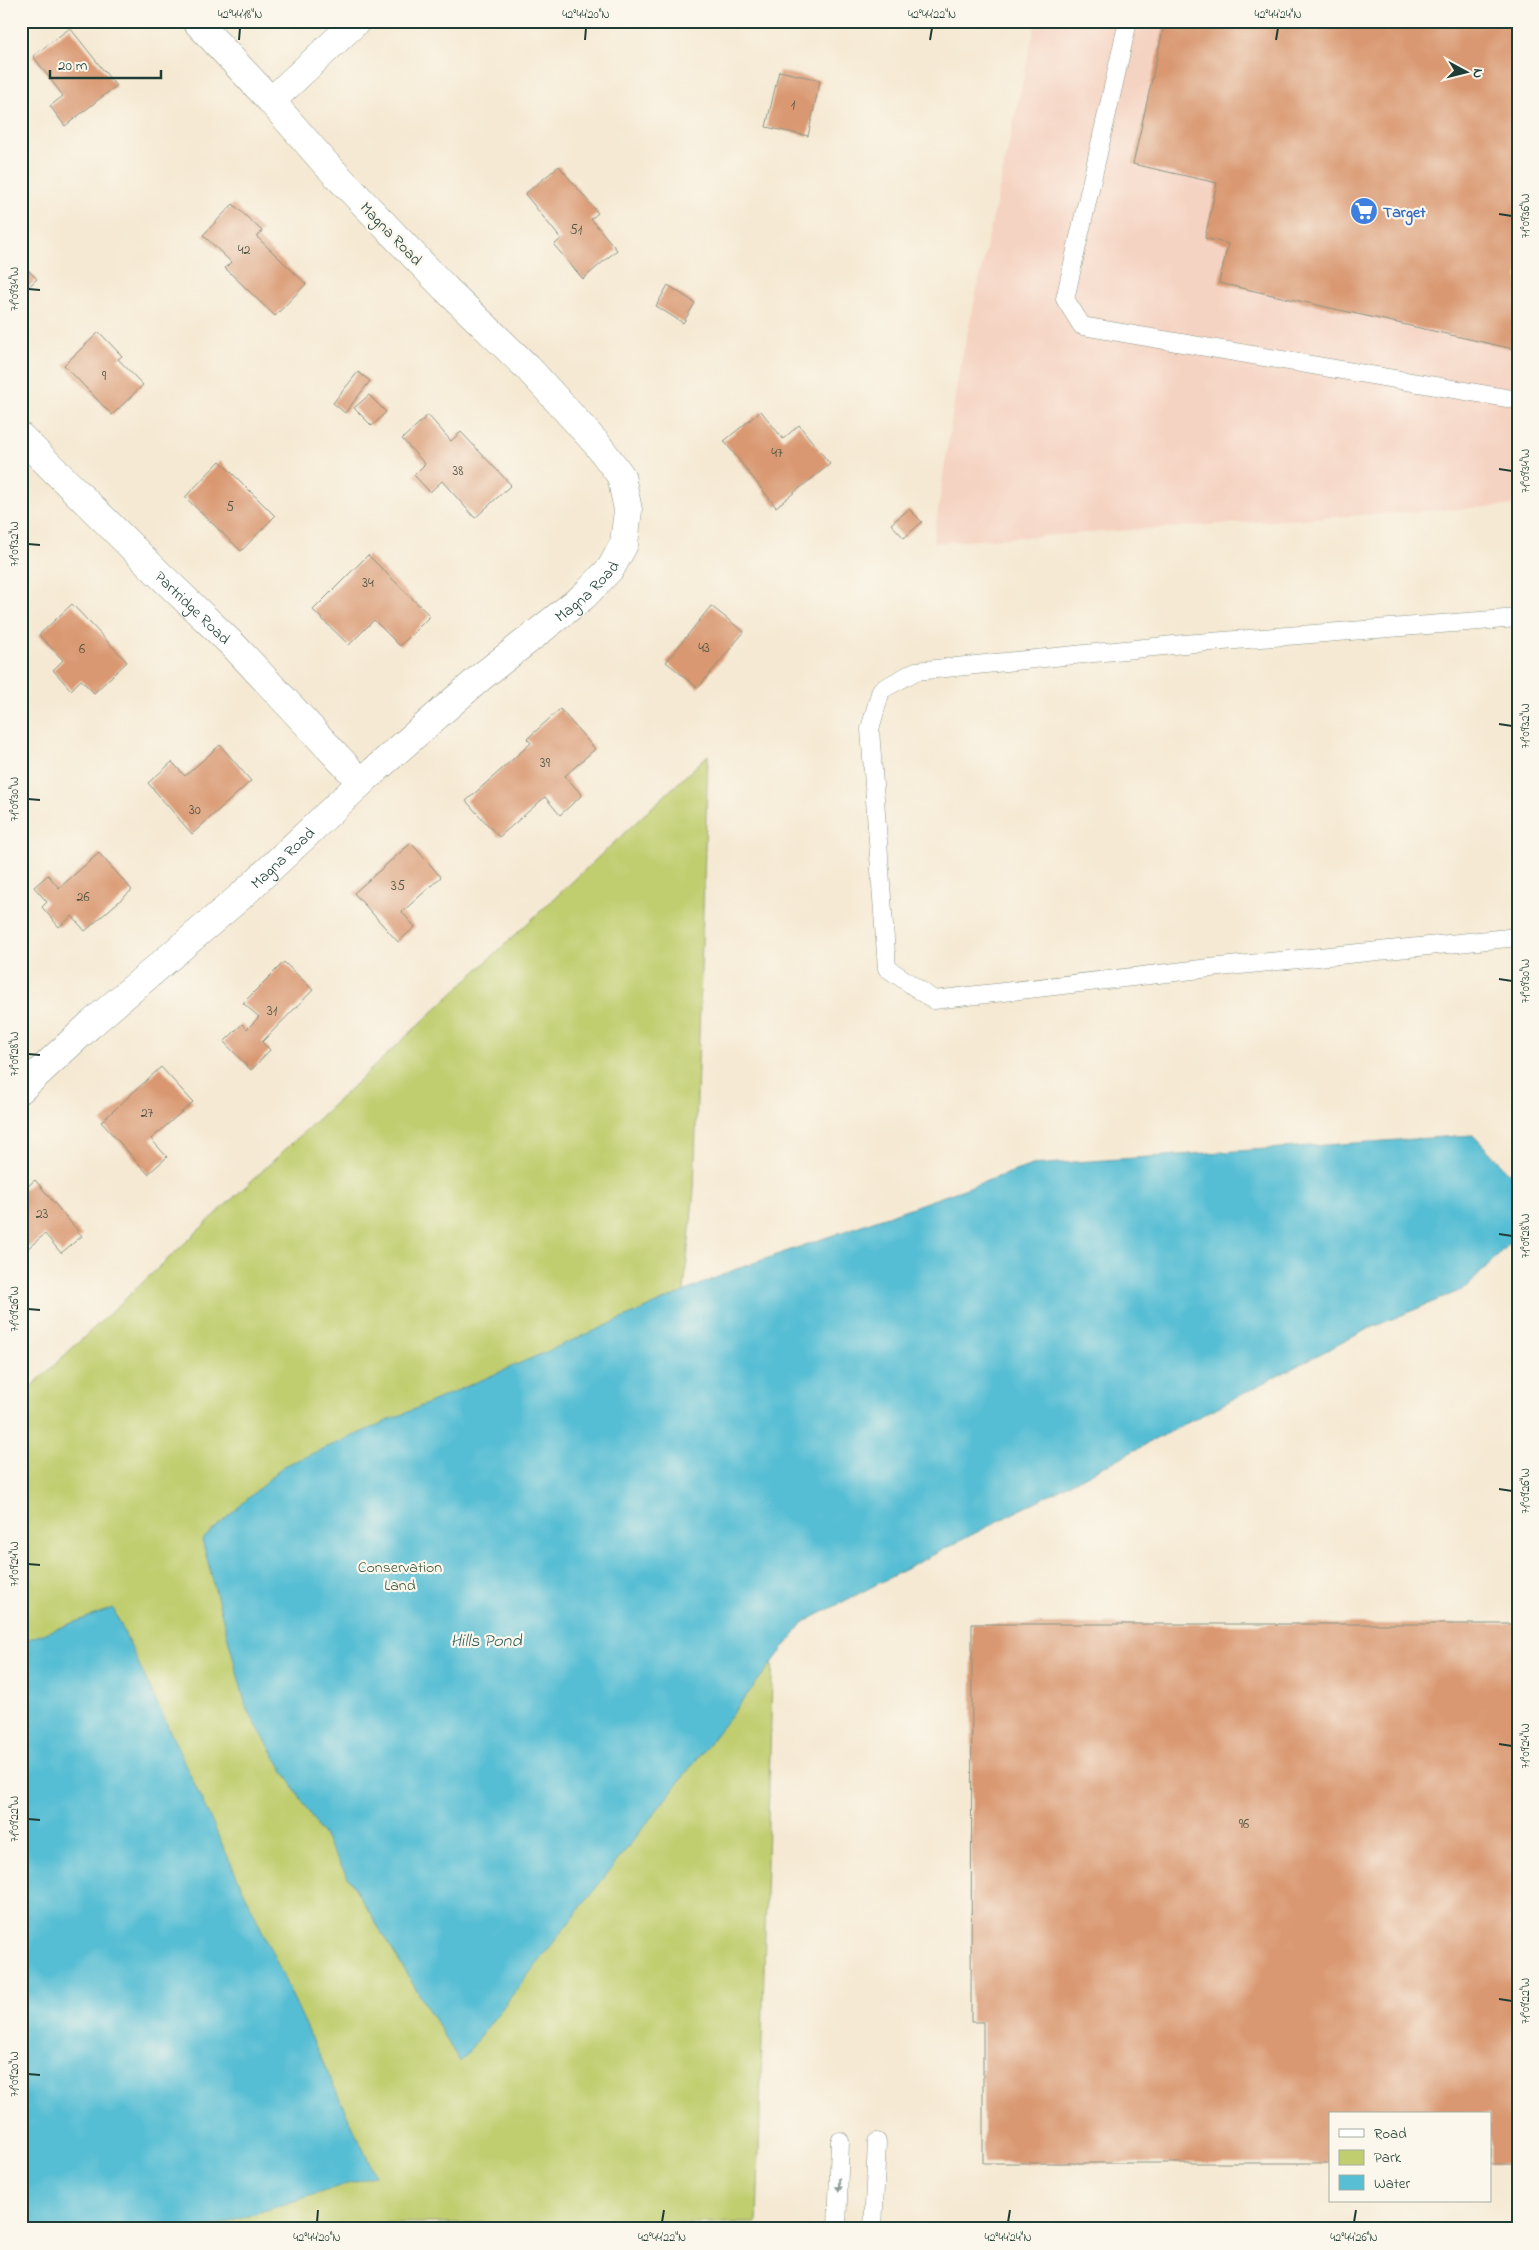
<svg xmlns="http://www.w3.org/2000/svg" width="1539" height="2250" viewBox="0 0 1539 2250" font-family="'Indie Flower',sans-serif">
<rect width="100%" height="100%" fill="#fbf7ec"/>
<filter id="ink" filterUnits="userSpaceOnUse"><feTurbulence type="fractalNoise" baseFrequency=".02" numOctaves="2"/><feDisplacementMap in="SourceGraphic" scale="10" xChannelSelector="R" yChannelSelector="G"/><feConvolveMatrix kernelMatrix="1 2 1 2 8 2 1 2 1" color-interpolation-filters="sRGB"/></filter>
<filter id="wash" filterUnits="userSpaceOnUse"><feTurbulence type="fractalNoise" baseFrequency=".0096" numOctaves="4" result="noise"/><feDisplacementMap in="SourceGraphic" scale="20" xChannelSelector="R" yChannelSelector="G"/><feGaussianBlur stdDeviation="1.12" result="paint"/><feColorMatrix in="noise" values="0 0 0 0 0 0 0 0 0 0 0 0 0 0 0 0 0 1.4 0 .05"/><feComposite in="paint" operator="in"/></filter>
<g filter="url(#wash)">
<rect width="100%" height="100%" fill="#f5e9d3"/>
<path fill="#f5d3c2" d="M1036 21H1518V505L933 543 958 376Z"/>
<path fill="#c1ce70" stroke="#708652" d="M708 755 694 1190 681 1321 887 1567 773 1643 757 2223H376L306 2229H21V1396Z"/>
<g fill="#57bed4" stroke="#3b7e84">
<path d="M1473 1135 1518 1182V1194L1510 1242 1466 1288 1366 1330 804 1622 460 2062 247 1710 202 1540 284 1466 734 1270 1032 1165Z"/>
<path d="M113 1608 375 2175 217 2226 195 2229H21V1642Z"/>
</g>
<g id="blocks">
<g fill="#d99871">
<path d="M1165 21H1518V350L1219 283 1228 244 1205 238 1217 183 1133 164Z"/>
<path d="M70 28 116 86 65 126 50 106 63 96 33 56Z"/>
<path d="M779 71 820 80 808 136 766 127Z"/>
<path d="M559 166 598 213 591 219 617 250 583 279 554 245 561 239 525 194Z"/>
<path d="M233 204 262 231 257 237 306 284 275 316 225 268 231 262 203 235Z"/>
<path d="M21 263 37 279 21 294Z"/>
<path d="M668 285 695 303 683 323 656 306Z"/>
<path d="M99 332 122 356 118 359 143 385 112 415 64 365Z"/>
<path d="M358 372 370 381 345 413 333 403Z"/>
<path d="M369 395 386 412 372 426 354 408Z"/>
<path d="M761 411 783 439 799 425 830 464 776 507 724 441Z"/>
<path d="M428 415 451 441 461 432 511 485 475 518 442 481 430 492 414 475 425 464 402 439Z"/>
<path d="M220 461 275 516 241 551 185 497Z"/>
<path d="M909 509 922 522 904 538 891 524Z"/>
<path d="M368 555 430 616 400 646 374 620 349 645 313 610Z"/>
<path d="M72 604 127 662 94 693 81 680 71 690 53 670 63 660 39 635Z"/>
<path d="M711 606 744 632 698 688 666 662Z"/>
<path d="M560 709 595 749 565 776 582 795 560 815 545 797 499 837 466 801 531 743 527 739Z"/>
<path d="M220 745 251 781 192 834 148 783 172 762 185 776Z"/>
<path d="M411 843 441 877 402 912 415 927 398 942 354 893Z"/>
<path d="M99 853 132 890 85 931 72 916 59 927 42 907 47 902 34 887 48 875 59 888Z"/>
<path d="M284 962 313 990 262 1042 270 1050 251 1070 224 1042 242 1024 247 1029 259 1017 243 1003Z"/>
<path d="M161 1067 193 1102 151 1139 167 1157 148 1174 101 1122Z"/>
<path d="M35 1180 82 1236 61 1253 45 1234 21 1254V1192Z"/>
<path d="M972 1624H1518V2164H1490V2114H1330V2163H983V2022H971Z"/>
</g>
</g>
</g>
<g filter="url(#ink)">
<use href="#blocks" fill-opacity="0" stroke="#8a9384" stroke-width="1"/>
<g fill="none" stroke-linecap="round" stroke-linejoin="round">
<g stroke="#8a9384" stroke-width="19">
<g id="service">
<path d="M1128 21 1065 299 1082 326 1518 400"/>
<path d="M1518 618 1184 644 916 671 881 690 870 729 887 968 934 1000 1210 968 1518 937"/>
<path d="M837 2229 840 2141"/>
<path d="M873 2229 877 2142"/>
</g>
</g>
<g stroke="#8a9384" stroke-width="29">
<g id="minor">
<path d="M271 101 357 21"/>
<path id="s1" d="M21 437 158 573 236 648 361 782"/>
<path id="s2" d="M21 1089 90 1025 240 897 367 777 481 677 584 596 611 568 624 544 628 510 621 476 597 444 528 368 445 288 326 164 271 101 196 21"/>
</g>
</g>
<use href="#service" stroke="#fff" stroke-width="18"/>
<use href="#minor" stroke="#fff" stroke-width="28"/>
</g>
<defs><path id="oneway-solid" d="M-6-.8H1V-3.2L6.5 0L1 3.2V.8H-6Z" transform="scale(1.25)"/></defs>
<use fill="#8f9e9a" href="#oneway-solid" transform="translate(839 2185) rotate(92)"/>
</g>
<path fill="none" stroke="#1f3d34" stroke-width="2" d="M239 40 240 28M585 40 586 28M930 40 932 28M1276 40 1278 28M1499 214 1512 216M28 289 40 290M1499 469 1512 471M28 544 40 545M1499 724 1512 726M28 799 40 800M1499 979 1512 981M28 1054 40 1055M1499 1234 1512 1236M28 1309 40 1310M1499 1489 1512 1491M28 1564 40 1565M1499 1744 1512 1746M28 1819 40 1820M1499 1999 1512 2001M28 2074 40 2075M317 2222 318 2210M662 2222 664 2210M1008 2222 1010 2210M1354 2222 1356 2210"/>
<defs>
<g id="supermarket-disc" transform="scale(1.4375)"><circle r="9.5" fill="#3f7fe0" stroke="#fbf7ec"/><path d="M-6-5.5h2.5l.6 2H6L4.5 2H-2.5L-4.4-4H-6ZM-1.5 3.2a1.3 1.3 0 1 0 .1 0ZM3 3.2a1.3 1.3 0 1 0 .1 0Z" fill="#fff"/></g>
</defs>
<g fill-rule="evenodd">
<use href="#supermarket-disc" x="1364" y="211"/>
</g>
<g text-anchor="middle" stroke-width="4.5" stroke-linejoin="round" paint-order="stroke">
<g font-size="14" fill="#4e5443">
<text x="793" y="109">1</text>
<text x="576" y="234">51</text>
<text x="244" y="254">42</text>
<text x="104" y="380">9</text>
<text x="777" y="457">47</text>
<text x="458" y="475">38</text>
<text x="230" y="511">5</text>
<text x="368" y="587">34</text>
<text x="704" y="652">43</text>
<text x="82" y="653">6</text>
<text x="545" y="767">39</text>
<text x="195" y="814">30</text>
<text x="398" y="890">35</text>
<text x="83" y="901">26</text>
<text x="272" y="1015">31</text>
<text x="147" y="1117">27</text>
<text x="42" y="1218">23</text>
<text x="1244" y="1828">96</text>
</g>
<g font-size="16" font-weight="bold" fill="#366cbe" stroke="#fbf7ec" text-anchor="start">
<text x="1383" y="217">Target</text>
</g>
<g font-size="16" fill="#1f3d34" stroke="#fbf7ec">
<text transform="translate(392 233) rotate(46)" y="6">Magna Road</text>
<text dy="6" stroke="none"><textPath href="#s2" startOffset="754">Magna Road</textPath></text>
<text dy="6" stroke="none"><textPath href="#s1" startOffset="242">Partridge Road</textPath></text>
<text dy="6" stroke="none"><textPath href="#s2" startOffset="349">Magna Road</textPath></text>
</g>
<g font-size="16" fill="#3f5a40" stroke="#fbf7ec">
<text x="400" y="1572">Conservation<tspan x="400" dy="18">Land</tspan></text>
</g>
<g font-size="18" font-style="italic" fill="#2d5d5c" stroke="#fbf7ec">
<text x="486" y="1646">Hills Pond</text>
</g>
</g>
<rect width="1539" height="2250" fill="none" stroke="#fbf7ec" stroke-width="55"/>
<rect x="1329" y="2112" width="162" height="90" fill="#fbf7ec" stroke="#a3ada2"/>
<rect x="1339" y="2129" width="25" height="8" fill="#ffffff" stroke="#a3ada2"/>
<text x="1374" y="2138" font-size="15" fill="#1f3d34">Road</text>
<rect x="1339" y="2150" width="25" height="15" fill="#c1ce70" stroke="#a3ada2"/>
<text x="1374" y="2162" font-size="15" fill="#1f3d34">Park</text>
<rect x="1339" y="2175" width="25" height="15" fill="#57bed4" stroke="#a3ada2"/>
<text x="1374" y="2188" font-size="15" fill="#1f3d34">Water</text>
<g transform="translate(1466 72) rotate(97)" stroke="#fbf7ec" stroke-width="4" paint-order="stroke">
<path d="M0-4L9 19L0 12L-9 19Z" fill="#1f3d34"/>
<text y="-8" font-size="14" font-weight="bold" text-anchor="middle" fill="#1f3d34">N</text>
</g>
<path d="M50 70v8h111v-8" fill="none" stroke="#1f3d34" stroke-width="2.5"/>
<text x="58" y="70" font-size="15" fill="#1f3d34" stroke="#fbf7ec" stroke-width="4" paint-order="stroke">20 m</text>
<rect x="28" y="28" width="1484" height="2194" fill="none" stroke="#1f3d34" stroke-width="2"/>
<g font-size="12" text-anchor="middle" fill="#1f3d34">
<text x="240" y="18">42°44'18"N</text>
<text x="586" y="18">42°44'20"N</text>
<text x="932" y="18">42°44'22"N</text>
<text x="1278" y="18">42°44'24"N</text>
<text transform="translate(1525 216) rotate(-90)" y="4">71°09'36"W</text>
<text transform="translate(14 289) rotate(-90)" y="4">71°09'34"W</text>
<text transform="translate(1525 471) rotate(-90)" y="4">71°09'34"W</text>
<text transform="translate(14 544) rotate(-90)" y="4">71°09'32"W</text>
<text transform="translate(1525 726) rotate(-90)" y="4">71°09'32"W</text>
<text transform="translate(14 799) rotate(-90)" y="4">71°09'30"W</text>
<text transform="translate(1525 981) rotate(-90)" y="4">71°09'30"W</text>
<text transform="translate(14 1054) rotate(-90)" y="4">71°09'28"W</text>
<text transform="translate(1525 1236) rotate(-90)" y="4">71°09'28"W</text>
<text transform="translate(14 1309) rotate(-90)" y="4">71°09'26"W</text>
<text transform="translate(1525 1491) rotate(-90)" y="4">71°09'26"W</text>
<text transform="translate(14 1564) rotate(-90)" y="4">71°09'24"W</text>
<text transform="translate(1525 1746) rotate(-90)" y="4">71°09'24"W</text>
<text transform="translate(14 1819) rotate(-90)" y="4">71°09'22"W</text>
<text transform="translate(1525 2001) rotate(-90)" y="4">71°09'22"W</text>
<text transform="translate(14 2074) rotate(-90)" y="4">71°09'20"W</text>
<text x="317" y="2241">42°44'20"N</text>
<text x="662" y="2241">42°44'22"N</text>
<text x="1008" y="2241">42°44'24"N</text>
<text x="1354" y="2241">42°44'26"N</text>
</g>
</svg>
